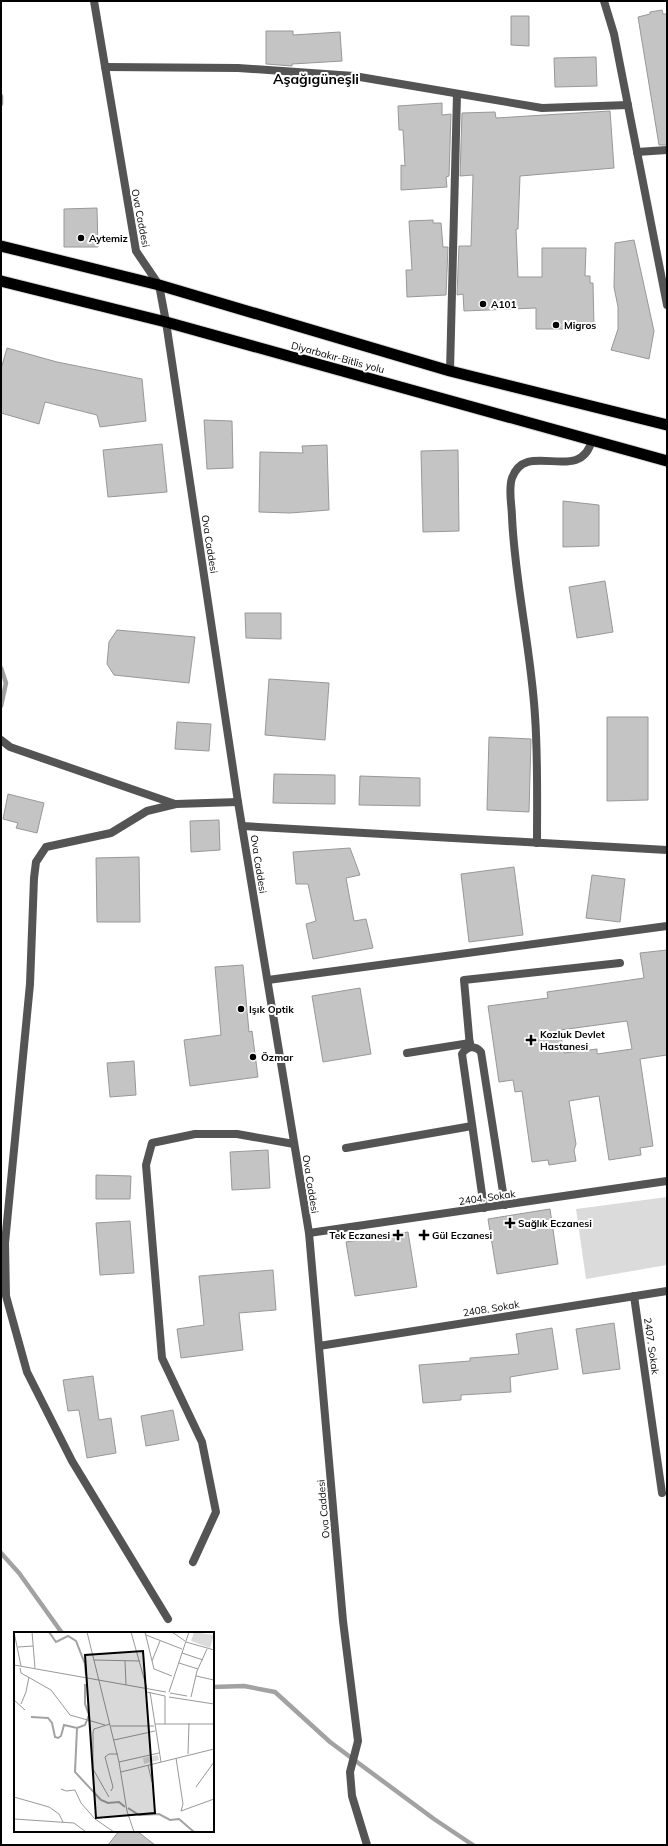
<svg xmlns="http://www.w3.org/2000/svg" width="668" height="1846" viewBox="0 0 668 1846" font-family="Mulish,sans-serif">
<rect width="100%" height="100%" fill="#fff"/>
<path fill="#dbdbdb" d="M667 1197V1265L586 1279 576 1209Z"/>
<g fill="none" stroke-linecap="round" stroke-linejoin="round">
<g stroke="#a2a2a2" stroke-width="4.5">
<path d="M1 96V104"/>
<path d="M1 668 6 683 1 706"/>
<path d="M1 1553 19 1573 62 1633"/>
<path d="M213 1687 244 1686 275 1692 330 1742 434 1819 473 1845"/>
</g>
</g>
<g fill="#c4c4c4" stroke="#989898" fill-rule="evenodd">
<path d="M662 10 663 14H667V145H659L638 17 650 14V12Z"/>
<path d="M511 16H529V46L511 45Z"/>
<path d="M266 31H293V35L340 32 342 61 292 64V66L266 64Z"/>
<path d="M596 57 597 86 555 87 554 58Z"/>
<path d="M442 103V115L451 114 449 176 446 177 447 187 401 190V165L405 166 403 130H399L398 106Z"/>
<path d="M610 111 614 168 520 176 518 229H516L518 277H542V248H586L585 276H590V283H593L594 329H536V308L464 311 463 294 457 295 459 246H471L473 175 460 176 462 113 495 112 496 118Z"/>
<path d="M97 208 98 247H64V209Z"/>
<path d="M433 220V223H441L443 247H448L446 295 407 297 406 270H412L409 221Z"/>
<path d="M634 240 654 331 649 359 611 350 618 329V307L614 287 615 243Z"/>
<path d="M7 348 57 362 142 379 146 421 100 427 97 415 45 402 39 424 1 413V369Z"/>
<path d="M204 420 232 421 233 468 207 469Z"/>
<path d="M162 444 167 492 108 497 103 450Z"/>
<path d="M327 445 329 510 290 513 259 512 260 452 303 453 302 446Z"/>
<path d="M458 450 459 531 423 532 421 451Z"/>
<path d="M563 501 599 505V546L563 547Z"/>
<path d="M605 581 613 632 577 638 569 587Z"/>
<path d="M245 613H281V639L246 638Z"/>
<path d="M117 630 195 637 189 683 114 675 107 664 109 642Z"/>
<path d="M269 679 329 683 325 740 265 735Z"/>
<path d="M607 717H648V800L607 801Z"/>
<path d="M177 722 211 724 209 751 175 749Z"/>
<path d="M489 737 531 739 529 812 487 810Z"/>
<path d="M274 774 335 775V804L273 803Z"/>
<path d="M360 776 420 778V806L359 805Z"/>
<path d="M8 794 44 803 37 833 16 828 18 823 3 819Z"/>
<path d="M219 820 220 850 191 852 190 821Z"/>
<path d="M350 848 360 875 346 878 354 921 366 919 373 948 313 959 306 924 316 921 308 884H296L293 852Z"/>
<path d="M139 857 140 922H97L96 858Z"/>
<path d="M514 867 523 935 469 942 461 874Z"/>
<path d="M592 875 625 879 620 922 586 918Z"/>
<path d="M667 950V1055L640 1059 653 1146 640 1148 641 1155 609 1160 599 1096 569 1101 576 1144 574 1150 576 1161 549 1165 548 1160 532 1162 522 1091 515 1092 513 1080 499 1082 488 1006 548 998 547 992 644 978 640 953ZM627 1021 632 1049 597 1054V1049L564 1053 560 1030Z"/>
<path d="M243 965 249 1032 252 1031 258 1077 190 1086 184 1040 221 1035 215 967Z"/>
<path d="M360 988 371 1054 323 1062 312 996Z"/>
<path d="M134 1061 136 1095 110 1097 107 1063Z"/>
<path d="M268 1150 270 1188 232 1190 230 1152Z"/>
<path d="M96 1175 131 1176 130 1199H96Z"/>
<path d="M550 1209 558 1264 497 1274 488 1219Z"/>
<path d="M130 1221 134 1273 100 1275 96 1223Z"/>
<path d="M408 1232 417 1287 355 1296 346 1242Z"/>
<path d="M273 1270 276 1310 239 1313 243 1350 181 1358 177 1329 204 1325 199 1276Z"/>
<path d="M614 1323 620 1369 583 1374 576 1329Z"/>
<path d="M552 1328 558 1369 510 1377 511 1392 461 1395V1400L423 1403 419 1365 470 1361V1358L519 1354 516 1334Z"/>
<path d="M93 1376 99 1420 111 1418 116 1453 87 1458 79 1410 68 1411 63 1380Z"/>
<path d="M173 1410 179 1440 146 1446 141 1416Z"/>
<path d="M119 1831H137L155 1845H108Z"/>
</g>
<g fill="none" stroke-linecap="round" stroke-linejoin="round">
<g stroke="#dbdbdb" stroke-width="13">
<g id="trunk">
<path d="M1 246 159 285 450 371 667 425"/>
<path d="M1 281 166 322 667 461"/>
</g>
</g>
<g stroke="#545454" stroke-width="8">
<path d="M537 843C537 800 538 758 535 716 531 649 515 584 512 517 512 506 508 490 512 478 526 438 580 486 592 440"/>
<path d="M470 1047 464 980 620 963"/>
<path d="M407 1053 470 1043"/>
<path d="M346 1148 472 1126"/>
<path d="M484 1208 462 1054C467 1046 475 1045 481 1052L505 1205"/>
</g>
<g stroke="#545454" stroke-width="8">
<path d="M604 1 614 34 667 305"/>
<path d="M105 67 238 68 354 76 542 108 628 105"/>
<path d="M637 152 667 150"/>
<path d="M450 371 457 94"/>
<path d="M1 740 10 747 175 804"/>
<path d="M242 826 667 850"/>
<path d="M268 980 667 926"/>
<path d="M309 1233 667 1181"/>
<path d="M634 1296 662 1493"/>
<path d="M319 1346 667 1291"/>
<path d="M193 1562 216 1512 202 1442 162 1358 146 1165 152 1143 195 1134H237L294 1144"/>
<path d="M168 1619 72 1461 27 1372 6 1296 5 1243 30 984 34 878 36 862 46 847 111 833 147 811 176 804 238 802"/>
</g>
<path stroke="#545454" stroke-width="8" d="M94 1 136 251 159 285 166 322 238 802 309 1233 343 1621 358 1741 350 1772 352 1796 367 1845"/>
<use href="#trunk" stroke="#000" stroke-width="11"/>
</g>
<g fill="#000" stroke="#fff" stroke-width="1.5">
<circle cx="81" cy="238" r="4"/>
<circle cx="483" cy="304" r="4"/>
<circle cx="556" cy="325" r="4"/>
<circle cx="241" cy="1009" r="4"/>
<path d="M529 1034h4v4h4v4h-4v4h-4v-4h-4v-4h4z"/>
<circle cx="253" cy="1057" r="4"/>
<path d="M508 1217h4v4h4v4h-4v4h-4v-4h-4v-4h4z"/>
<path d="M396 1229h4v4h4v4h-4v4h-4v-4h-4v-4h4z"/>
<path d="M422 1229h4v4h4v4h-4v4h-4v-4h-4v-4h4z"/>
</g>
<g text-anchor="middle" stroke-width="4" stroke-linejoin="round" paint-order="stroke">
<g font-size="10" fill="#000" stroke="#fff">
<text transform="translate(141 218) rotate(79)" y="4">Ova Caddesi</text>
<text transform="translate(338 357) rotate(15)" y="4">Diyarbakır-Bitlis yolu</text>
<text transform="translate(210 544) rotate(81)" y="4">Ova Caddesi</text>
<text transform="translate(259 864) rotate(81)" y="4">Ova Caddesi</text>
<text transform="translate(311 1184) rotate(81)" y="4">Ova Caddesi</text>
<text transform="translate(487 1197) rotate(-8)" y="4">2404. Sokak</text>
<text transform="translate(491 1308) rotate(-9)" y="4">2408. Sokak</text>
<text transform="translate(652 1346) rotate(82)" y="4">2407. Sokak</text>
<text transform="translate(323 1509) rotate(-95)" y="4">Ova Caddesi</text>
</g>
<g font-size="10" font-weight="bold" fill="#000" stroke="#fff" text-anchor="start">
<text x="89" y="242">Aytemiz</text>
<text x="491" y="308">A101</text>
<text x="564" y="329">Migros</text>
<text x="249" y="1013">Işık Optik</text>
<text x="540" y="1038">Kozluk Devlet<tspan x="540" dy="12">Hastanesi</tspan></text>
<text x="261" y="1061">Özmar</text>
<text x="518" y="1227">Sağlık Eczanesi</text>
<text x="390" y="1239" text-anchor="end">Tek Eczanesi</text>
<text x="432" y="1239">Gül Eczanesi</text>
</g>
<g font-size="14" font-weight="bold" fill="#000" stroke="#fff">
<text x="316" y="84">Aşağıgüneşli</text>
</g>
</g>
<g transform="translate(14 1632)">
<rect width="200" height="200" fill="#fff"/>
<path d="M180 0 200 3 196 16 177 9ZM144 123 145 128 130 132 129 126Z" fill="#dbdbdb"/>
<path fill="none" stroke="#a2a2a2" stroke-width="2" d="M35 0 42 10 54 4 62 9 71 32 72 44M17 85 34 86 38 91 41 105 44 106 47 104 50 93 63 96 71 93 75 83 71 72V52M63 96 61 140 87 168 94 171 105 170 111 175M114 176 125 183 145 182 156 188 165 187 180 200"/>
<path fill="none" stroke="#999" stroke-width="1" d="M0 0 7 34M18 0 21 36M73 0 105 130 113 179 120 200M117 0 133 57M131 0 140 37 158 44M158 0 171 9M132 3 168 17M172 10 200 18M4 15 19 14M168 21 189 28M80 28 126 29M111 29 112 53M138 29 146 9M165 31 184 37M0 33 152 60M6 36 7 41 37 58 56 83 91 93M182 44 200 48M133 60 151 64M136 60 147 130M155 60 175 0M156 61 173 64M151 64V92M155 65 200 72M177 65 183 39 193 17M0 68 11 78M7 72 12 60 15 45M141 92H200M97 94H140M100 108 141 99M174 122 175 91M162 126 169 172 167 179 200 167M105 130 145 121M134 133 138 150M107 140 200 117M182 155 200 130M47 157 52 159 61 158 67 171 81 187 100 200M97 159 99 155 91 125 95 122H104M0 165 35 175 45 182 49 190M95 165 79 137V100L80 97 96 92M0 187 60 191 72 200"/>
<path fill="#000" fill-opacity="0.15" stroke="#000" stroke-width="2" d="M129 19 141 181 82 186 71 23Z"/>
<rect width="200" height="200" fill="none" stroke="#000" stroke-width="2"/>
</g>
<rect width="668" height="1846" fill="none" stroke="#000000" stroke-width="4"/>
</svg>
